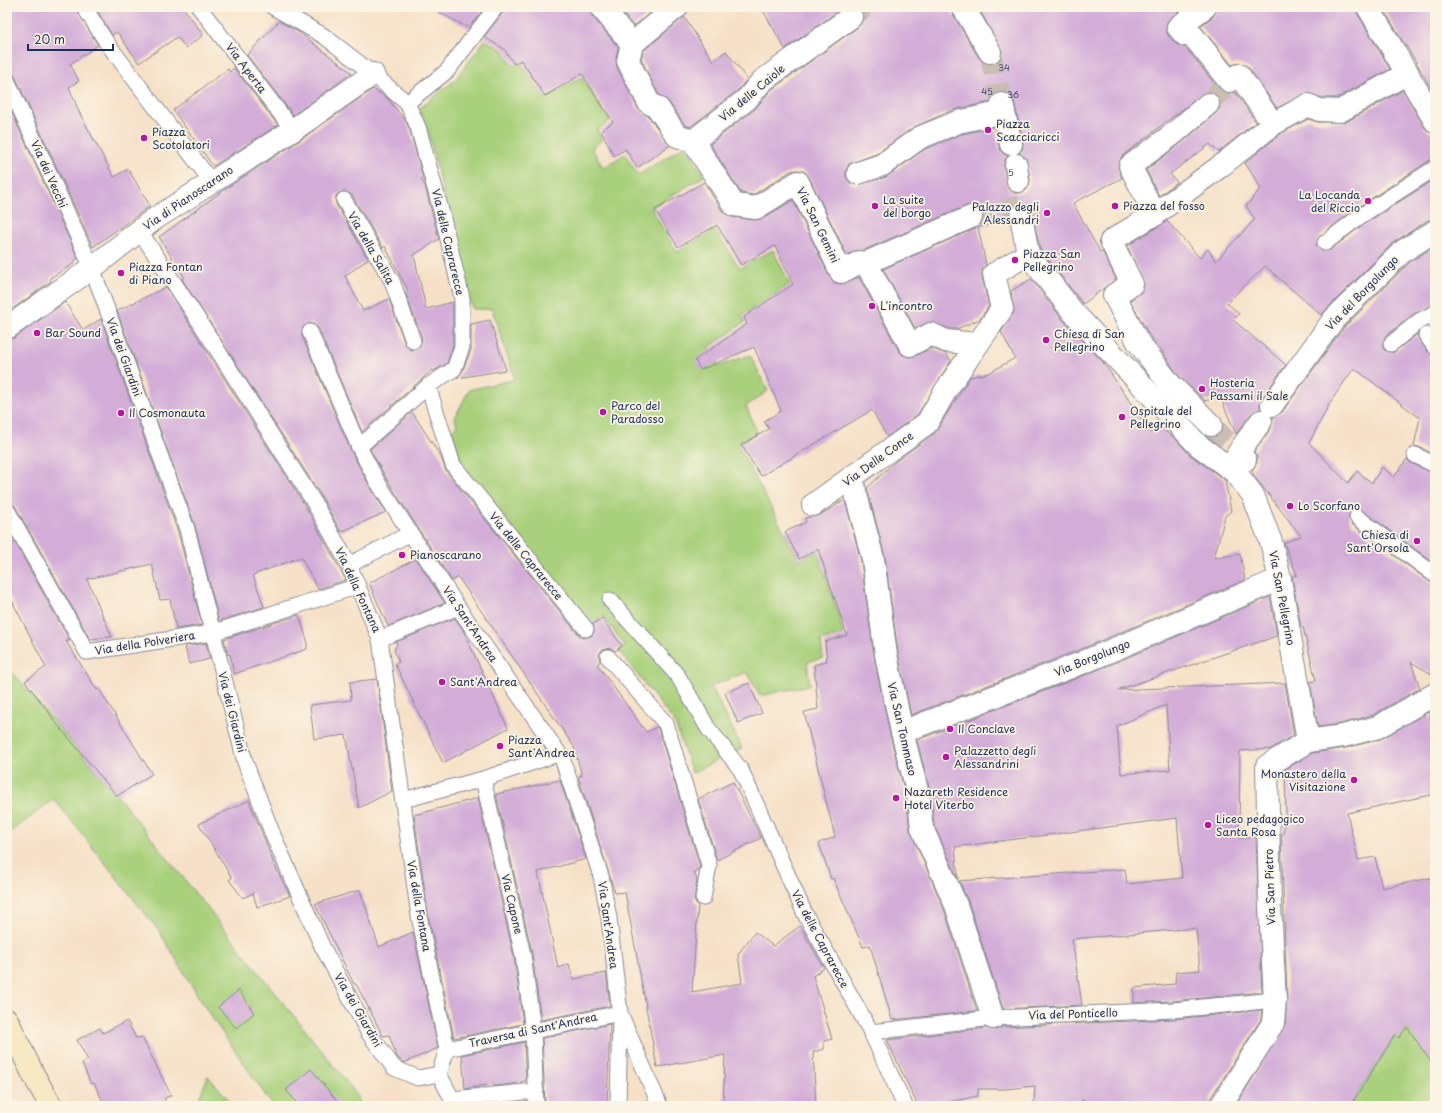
<svg xmlns="http://www.w3.org/2000/svg" width="1442" height="1113" viewBox="0 0 1442 1113" font-family="'Playpen Sans',sans-serif">
<rect width="100%" height="100%" fill="#fcf5e5"/>
<filter id="ink" filterUnits="userSpaceOnUse"><feTurbulence type="fractalNoise" baseFrequency=".025" numOctaves="2"/><feDisplacementMap in="SourceGraphic" scale="8" xChannelSelector="R" yChannelSelector="G"/><feConvolveMatrix kernelMatrix="1 2 1 2 8 2 1 2 1" color-interpolation-filters="sRGB"/></filter>
<filter id="wash" filterUnits="userSpaceOnUse"><feTurbulence type="fractalNoise" baseFrequency=".012" numOctaves="4" result="noise"/><feDisplacementMap in="SourceGraphic" scale="16" xChannelSelector="R" yChannelSelector="G"/><feGaussianBlur stdDeviation="0.9" result="paint"/><feColorMatrix in="noise" values="0 0 0 0 0 0 0 0 0 0 0 0 0 0 0 0 0 1.4 0 .05"/><feComposite in="paint" operator="in"/></filter>
<g filter="url(#wash)">
<rect width="100%" height="100%" fill="#f6e1c8"/>
<g fill="#a9d07b" stroke="#62806c">
<path d="M485 40 503 50 513 66 520 62 545 99 581 77 610 121 597 130 602 140 592 148 603 168 625 154 638 175 686 145 704 176 651 208 677 252 715 230 740 268 773 250 790 284 742 316 745 322 708 348 719 366 750 355 768 391 746 406 757 433 738 445 799 560 817 551 839 616 843 634 821 641 823 658 807 662 810 685 760 696 747 672 711 686 742 748 692 773 675 723 619 651 625 646 603 616 589 624 460 462 452 430 457 426 455 417 469 390 515 379 492 309H473L469 300 428 131 419 109 455 80Z"/>
<path d="M7 666 116 794 354 1091 362 1106H273L206 1009 159 931 54 799 7 835Z"/>
<path d="M1435 1002V1106H1350L1395 1035 1399 1037 1421 1010Z"/>
<path d="M208 1076 234 1106H196Z"/>
</g>
<g id="blocks">
<g fill="#d3add8" fill-rule="evenodd">
<path d="M7 7H75L98 45 70 64 79 81 69 87 79 112 114 177 128 169 150 206 93 247 15 76 12 72 7 71Z"/>
<path d="M95 7H183L203 35 186 48 177 37 139 63 117 32 112 35Z"/>
<path d="M430 7H485L468 28Z"/>
<path d="M505 7H589L591 15 618 47 616 58 617 67 638 109 649 117 670 145 637 168 626 149 614 156 601 131 613 122 582 74 545 96 521 60 514 64 504 49 484 37 503 12Z"/>
<path d="M617 7H657L634 26Z"/>
<path d="M761 7H844L785 49Z"/>
<path d="M858 7H951L952 13 979 58 984 63 990 64 997 62 1001 58 1002 51 978 7H1184L1167 22 1166 29 1168 35 1176 44 1186 48 1219 89 1229 93 1235 92 1256 122 1218 152 1210 144 1170 174 1177 182 1159 196 1146 170 1180 144 1216 113 1220 108V101L1218 96 1212 92H1205L1122 156 1118 166 1122 178 1073 203 1100 252 1102 251 1116 279 1083 304 1040 249 1031 208 1026 204H1019L1013 207 1009 212V219L978 227 986 265 982 270V277L989 306 980 319 956 329H949L931 322 915 328 883 269 976 228 981 224 983 218 982 212 979 207 973 205 966 206 864 250 855 251 847 255 809 177 805 172 798 170 791 171 753 195 741 193 710 144 755 109 771 90 858 27 862 22 863 16ZM1000 92H1006L1011 95 1014 101 1023 141V148L1019 153 1026 158 1030 179 1029 186 1025 191 1019 193H1014L1008 188 1004 167V161L1008 156 1002 153 999 147 994 127 962 134 925 149 886 177 856 185 850 183 846 177V170L849 164 876 154 914 127 953 110 990 102 993 95Z"/>
<path d="M1217 7H1356L1357 13 1390 69 1337 98H1322L1307 93 1277 108 1249 68 1239 63 1232 65 1200 26 1213 17Z"/>
<path d="M1382 7H1435V96L1419 67Z"/>
<path d="M684 17 713 61 726 51 747 79 738 90 690 127 685 125 668 101 658 94 641 59 643 51Z"/>
<path d="M279 21 300 33 352 73 293 115 247 55Z"/>
<path d="M234 68 278 125 213 166 173 110 228 69 230 72Z"/>
<path d="M373 89 387 98 405 120 410 130 423 178 421 179 425 186 439 239 414 255 426 309 453 302V345L447 363 434 371 432 370 362 432 318 328 311 323 303 327 302 336 351 451 370 487 386 512 341 532 320 494 182 279 184 277 159 237 228 187 300 140ZM344 191 352 195 383 248 385 246 408 291 405 292 422 338 420 347 416 349 411 350 405 344 389 299 363 311 345 276 368 259 336 204V195Z"/>
<path d="M1403 90 1424 127 1429 132 1435 133V159L1430 160 1354 210 1320 236 1316 245 1322 251 1330 250 1364 224 1435 179V219L1428 220 1394 242 1321 315 1265 266 1227 303 1239 314 1233 320 1286 365 1262 398 1260 403V409L1251 414 1236 434 1220 397 1205 401 1178 375 1161 350 1149 335 1130 300 1143 291 1144 284 1127 246 1167 221 1200 258 1208 249 1216 261 1255 219 1246 206 1261 188 1245 163 1280 134 1308 119 1318 122H1346Z"/>
<path d="M7 102 78 258 74 261 75 263 50 278 51 281 7 313Z"/>
<path d="M704 182 723 212 732 217 754 220 762 219 793 200 830 278 834 283 841 284 859 277 899 351 903 355 909 357 915 356 931 348 946 354 951 361 918 414 887 437 872 410 761 476 741 445 769 429 764 421 781 411 754 347 700 370 695 360 747 324 744 317 793 284 775 246 741 265 717 225 678 247 655 210Z"/>
<path d="M1435 246V304L1413 314 1385 337 1382 345 1384 350 1393 353 1417 334 1419 340 1428 352 1435 356V455L1419 447 1414 446 1420 418 1354 368 1331 401 1309 443 1348 483 1357 471 1372 483 1382 467 1394 477 1407 459 1411 463 1435 474V564L1362 510 1353 509 1348 516 1352 524 1430 582 1435 584V676L1411 662 1420 688 1373 715 1341 724 1318 727 1310 682 1316 681 1303 627H1301L1292 577 1297 575 1284 543 1301 536 1254 476 1252 470 1257 463V457L1254 452 1271 428 1273 417 1282 412 1344 327 1411 261Z"/>
<path d="M1031 279 1064 321 1103 362 1151 433 1159 427 1175 438 1190 455 1225 480 1231 511 1225 516 1214 558 1240 554 1245 580 1079 650 911 715 898 653 885 557 867 488 897 460 935 433 970 377 989 373 1015 358 1001 332 1014 312 1011 291Z"/>
<path d="M166 287 304 504 346 580 318 589 301 557 253 575 264 607 219 621 195 526 117 311Z"/>
<path d="M65 302 83 330 101 319 178 532 202 625 176 629 170 599 160 600 152 564 87 579 112 637 90 639 15 506 7 501V340L14 338Z"/>
<path d="M490 320 506 370 457 378 462 372 471 350V324Z"/>
<path d="M412 412 441 457 446 471 579 635 583 638 591 636 594 632 593 624 602 618 622 646 615 651 611 648 602 650 599 654 600 662 597 664 646 732 657 727 658 728 700 866 699 869 694 872 697 880 694 901 698 905 692 992 742 983 738 954 755 932 773 946 800 926 824 968 813 976 832 1039 824 1041V1049L813 1052 816 1106H723L725 1055 657 1067 625 892 615 893 578 776H582L574 747 458 577 452 581 386 478 370 449Z"/>
<path d="M845 500 861 561 874 657 890 735 906 796 910 830 944 909 977 1011 892 1020 870 945 863 947 833 878 831 879 819 843 835 837 804 712 818 709 814 665 827 661 825 642 847 635 818 549 799 559 785 532 806 522 805 518 820 515Z"/>
<path d="M7 528 70 641H66L97 690 99 689 152 774 117 796 52 718H53L25 681 46 667 7 591Z"/>
<path d="M416 559 445 603 388 626 369 583Z"/>
<path d="M1270 597 1277 636 1117 690 1285 683 1294 735 1271 749 1240 751 1239 839 1256 837 1262 992 1172 1001 1134 1003V988L1175 984 1176 972 1200 970 1196 928 1072 939 1082 1005 1003 1009 968 901 959 881 1125 869 1127 884 1182 878 1177 818 955 847 958 879 934 825 930 791 917 740 1088 674ZM1166 705 1170 770 1121 774 1117 726Z"/>
<path d="M299 615 307 640V649L234 674 230 654 228 655 224 639Z"/>
<path d="M455 618 462 628 508 728 443 763 395 664 399 662 394 650 397 644 396 642Z"/>
<path d="M206 643 210 659 189 664 185 646Z"/>
<path d="M377 679 392 791 359 808 346 735 314 739 310 705 351 700 350 682Z"/>
<path d="M749 683 762 713 738 723 725 693Z"/>
<path d="M1428 712 1435 733V794L1347 813 1358 860 1375 857 1382 888 1435 877V1068L1407 1027 1399 1038 1395 1035 1350 1106H1236L1285 1024 1287 999 1281 834H1283L1286 815 1285 770 1312 753 1346 748 1381 739Z"/>
<path d="M560 780 586 859 538 872 558 968 569 964 573 979 606 973 610 1006 541 1020 532 953 496 794Z"/>
<path d="M733 782 761 838 717 860 698 799Z"/>
<path d="M478 798 514 957 523 1024 454 1038 428 914 414 815Z"/>
<path d="M249 800 274 864 290 896 257 907 253 893 243 898 229 880 232 878 199 824Z"/>
<path d="M360 890 379 947 413 932 438 1048 404 1063 397 1057 389 1035 383 1036 356 984H354L315 904Z"/>
<path d="M239 990 254 1013 236 1028 218 1007Z"/>
<path d="M1262 1010 1261 1019 1210 1099 1209 1106H1120L1082 1100 1080 1106H1034L1035 1086 1005 1089H978V1096L944 1103 945 1106H918L887 1040 986 1028 996 1030 1002 1027 1173 1019Z"/>
<path d="M127 1021 136 1038 142 1037 171 1095 164 1099 168 1106H105L94 1083 91 1084 82 1063 88 1060 77 1040 100 1028 103 1033Z"/>
<path d="M610 1024 607 1106H545L542 1038Z"/>
<path d="M524 1042 526 1081 507 1085 494 1086 493 1084 465 1089 462 1055Z"/>
<path d="M311 1069 341 1106H299L286 1090Z"/>
</g>
</g>
</g>
<g filter="url(#ink)">
<use href="#blocks" fill-opacity="0" stroke="#888893" stroke-width="1"/>
<g fill="none" stroke-linecap="round" stroke-linejoin="round">
<g stroke="#cabdb3" stroke-width="22" stroke-dasharray="22 11" stroke-linecap="butt">
<path d="M851 17 864 7"/>
<path d="M990 52 1002 104"/>
<path d="M1208 104 1226 85"/>
<path d="M971 217 1020 207"/>
<path d="M1211 425 1230 445"/>
</g>
<g stroke="#888893" stroke-width="17">
<g id="lane">
<path d="M84 7 107 43 211 181"/>
<path d="M199 7 293 130"/>
<path d="M273 7 324 36 373 74 407 103 418 127 442 214 462 298V347L454 369 428 386 453 465 586 629"/>
<path d="M7 80 92 268 187 529 245 762 273 835 322 946 368 1032 394 1068 418 1078 439 1074 447 1049"/>
<path d="M407 103 447 71 496 7"/>
<path d="M344 200 392 281 413 341"/>
<path d="M139 230 201 324 312 499 349 565 380 639 419 916 447 1049"/>
<path d="M1325 243 1359 217 1435 168"/>
<path d="M310 332 359 447 378 483 458 607 562 758 601 876 609 918 620 1013 660 1106"/>
<path d="M1426 335 1435 347"/>
<path d="M1391 344 1419 321 1435 313"/>
<path d="M359 447 428 386"/>
<path d="M1415 455 1435 465"/>
<path d="M7 510 87 652 212 633 358 586"/>
<path d="M1357 517 1435 575"/>
<path d="M349 565 411 533"/>
<path d="M610 600 678 676 708 728 741 770 805 914 871 1032 905 1106"/>
<path d="M380 639 458 607"/>
<path d="M608 657 666 724 709 865 703 898"/>
<path d="M483 779 523 955 533 1030 536 1106"/>
<path d="M403 800 483 779 558 754"/>
<path d="M871 1032 993 1018 1173 1010 1275 1000"/>
<path d="M447 1049 620 1013"/>
<path d="M439 1074 452 1099 536 1091"/>
<path d="M618 1106 620 1018"/>
</g>
</g>
<g stroke="#888893" stroke-width="24">
<g id="street">
<path d="M601 7 632 44 628 61 649 103 658 108 677 136 693 141 734 205 756 208 798 182 841 272 860 262 866 263"/>
<path d="M963 7 990 52"/>
<path d="M1205 7 1178 27 1185 35 1193 36 1229 81 1239 75 1273 124"/>
<path d="M1368 7 1435 121"/>
<path d="M632 44 677 7"/>
<path d="M1002 104 1011 144"/>
<path d="M693 141 747 99 762 81 851 17"/>
<path d="M1016 165 1018 181"/>
<path d="M858 173 882 165 919 138 958 122 1004 112"/>
<path d="M1155 215 1130 166 1172 135 1208 104"/>
<path d="M1021 216 1028 254 1073 312 1198 445 1236 473 1253 495 1271 542 1280 579 1308 741"/>
<path d="M866 263 910 345 931 334 946 341 977 344"/>
<path d="M866 263 971 217"/>
<path d="M7 328 92 268 153 220 293 130 373 74"/>
<path d="M1272 405 1334 319 1403 251 1435 231"/>
<path d="M1211 425 1169 383 1138 342 1114 295 1132 284 1111 241 1158 212 1222 165 1273 124 1308 105 1319 110 1340 111 1408 73"/>
<path d="M1245 460 1238 453 1261 421"/>
<path d="M852 479 873 559 886 655 902 732 918 794 922 828 956 905 993 1018"/>
<path d="M813 505 927 423 946 390 1002 309 994 274 1028 254"/>
<path d="M902 732 1084 662 1280 579"/>
<path d="M1221 1106 1273 1023 1275 1000 1270 907 1267 766 1308 741 1343 736 1378 727 1435 694"/>
</g>
</g>
<g stroke="#888893" stroke-width="24">
<path id="secondary" d="M7 1020 33 1074 51 1106"/>
</g>
<use href="#lane" stroke="#fff" stroke-width="15"/>
<use href="#street" stroke="#fff" stroke-width="22"/>
<use href="#secondary" stroke="#f6e9c3" stroke-width="22"/>
</g>
</g>
<g fill="#b5179e" stroke="#fcf5e5" stroke-width="1.5">
<circle cx="988" cy="130" r="4"/>
<circle cx="144" cy="138" r="4"/>
<circle cx="1368" cy="201" r="4"/>
<circle cx="875" cy="206" r="4"/>
<circle cx="1115" cy="206" r="4"/>
<circle cx="1047" cy="213" r="4"/>
<circle cx="1015" cy="260" r="4"/>
<circle cx="121" cy="273" r="4"/>
<circle cx="872" cy="306" r="4"/>
<circle cx="37" cy="333" r="4"/>
<circle cx="1046" cy="340" r="4"/>
<circle cx="1202" cy="389" r="4"/>
<circle cx="603" cy="412" r="4"/>
<circle cx="121" cy="413" r="4"/>
<circle cx="1122" cy="417" r="4"/>
<circle cx="1290" cy="506" r="4"/>
<circle cx="1417" cy="541" r="4"/>
<circle cx="402" cy="555" r="4"/>
<circle cx="442" cy="682" r="4"/>
<circle cx="950" cy="729" r="4"/>
<circle cx="500" cy="746" r="4"/>
<circle cx="946" cy="757" r="4"/>
<circle cx="1354" cy="780" r="4"/>
<circle cx="896" cy="798" r="4"/>
<circle cx="1208" cy="825" r="4"/>
</g>
<g text-anchor="middle" stroke-width="3.5" stroke-linejoin="round" paint-order="stroke">
<g font-size="9" fill="#494e7c">
<text x="1004" y="71">34</text>
<text x="987" y="95">45</text>
<text x="1013" y="98">36</text>
<text x="1011" y="176">5</text>
</g>
<g font-size="11" fill="#1b2f5e" stroke="#fcf5e5">
<text transform="translate(246 68) rotate(53)" y="4">Via Aperta</text>
<text transform="translate(752 93) rotate(-40)" y="4">Via delle Caiole</text>
<text transform="translate(49 174) rotate(66)" y="4">Via dei Vecchi</text>
<text transform="translate(188 198) rotate(-34)" y="4">Via di Pianoscarano</text>
<text transform="translate(818 225) rotate(64)" y="4">Via San Gemini</text>
<text transform="translate(448 242) rotate(77)" y="4">Via delle Caprarecce</text>
<text transform="translate(371 248) rotate(60)" y="4">Via della Salita</text>
<text transform="translate(1362 293) rotate(-46)" y="4">Via del Borgolungo</text>
<text transform="translate(124 357) rotate(70)" y="4">Via dei Giardini</text>
<text transform="translate(878 459) rotate(-36)" y="4">Via Delle Conce</text>
<text transform="translate(526 556) rotate(51)" y="4">Via delle Caprarecce</text>
<text transform="translate(358 590) rotate(65)" y="4">Via della Fontana</text>
<text transform="translate(1282 598) rotate(79)" y="4">Via San Pellegrino</text>
<text transform="translate(470 624) rotate(56)" y="4">Via Sant'Andrea</text>
<text transform="translate(145 643) rotate(-9)" y="4">Via della Polveriera</text>
<text transform="translate(1092 658) rotate(-22)" y="4">Via Borgolungo</text>
<text transform="translate(232 712) rotate(76)" y="4">Via dei Giardini</text>
<text transform="translate(902 729) rotate(77)" y="4">Via San Tommaso</text>
<text transform="translate(1270 887) rotate(-92)" y="4">Via San Pietro</text>
<text transform="translate(512 904) rotate(77)" y="4">Via Capone</text>
<text transform="translate(419 906) rotate(80)" y="4">Via della Fontana</text>
<text transform="translate(608 925) rotate(82)" y="4">Via Sant'Andrea</text>
<text transform="translate(820 939) rotate(62)" y="4">Via delle Caprarecce</text>
<text transform="translate(358 1010) rotate(60)" y="4">Via dei Giardini</text>
<text transform="translate(1073 1014) rotate(-2)" y="4">Via del Ponticello</text>
<text transform="translate(533 1030) rotate(-12)" y="4">Traversa di Sant'Andrea</text>
</g>
<g font-size="11" fill="#1b2f5e" stroke="#fcf5e5" text-anchor="start">
<text x="996" y="128">Piazza<tspan x="996" dy="13">Scacciaricci</tspan></text>
<text x="152" y="136">Piazza<tspan x="152" dy="13">Scotolatori</tspan></text>
<text x="1360" y="199" text-anchor="end">La Locanda<tspan x="1360" dy="13">del Riccio</tspan></text>
<text x="883" y="204">La suite<tspan x="883" dy="13">del borgo</tspan></text>
<text x="1123" y="210">Piazza del fosso</text>
<text x="1039" y="211" text-anchor="end">Palazzo degli<tspan x="1039" dy="13">Alessandri</tspan></text>
<text x="1023" y="258">Piazza San<tspan x="1023" dy="13">Pellegrino</tspan></text>
<text x="129" y="271">Piazza Fontan<tspan x="129" dy="13">di Piano</tspan></text>
<text x="880" y="310">L'incontro</text>
<text x="45" y="337">Bar Sound</text>
<text x="1054" y="338">Chiesa di San<tspan x="1054" dy="13">Pellegrino</tspan></text>
<text x="1210" y="387">Hosteria<tspan x="1210" dy="13">Passami il Sale</tspan></text>
<text x="611" y="410">Parco del<tspan x="611" dy="13">Paradosso</tspan></text>
<text x="1130" y="415">Ospitale del<tspan x="1130" dy="13">Pellegrino</tspan></text>
<text x="129" y="417">Il Cosmonauta</text>
<text x="1298" y="510">Lo Scorfano</text>
<text x="1409" y="539" text-anchor="end">Chiesa di<tspan x="1409" dy="13">Sant'Orsola</tspan></text>
<text x="410" y="559">Pianoscarano</text>
<text x="450" y="686">Sant'Andrea</text>
<text x="958" y="733">Il Conclave</text>
<text x="508" y="744">Piazza<tspan x="508" dy="13">Sant'Andrea</tspan></text>
<text x="954" y="755">Palazzetto degli<tspan x="954" dy="13">Alessandrini</tspan></text>
<text x="1346" y="778" text-anchor="end">Monastero della<tspan x="1346" dy="13">Visitazione</tspan></text>
<text x="904" y="796">Nazareth Residence<tspan x="904" dy="13">Hotel Viterbo</tspan></text>
<text x="1216" y="823">Liceo pedagogico<tspan x="1216" dy="13">Santa Rosa</tspan></text>
</g>
</g>
<rect width="1442" height="1113" fill="none" stroke="#fcf5e5" stroke-width="24"/>
<path d="M28 44v6h85v-6" fill="none" stroke="#1b2f5e" stroke-width="2"/>
<text x="34" y="44" font-size="12" fill="#1b2f5e" stroke="#fcf5e5" stroke-width="3" paint-order="stroke">20 m</text>
</svg>
